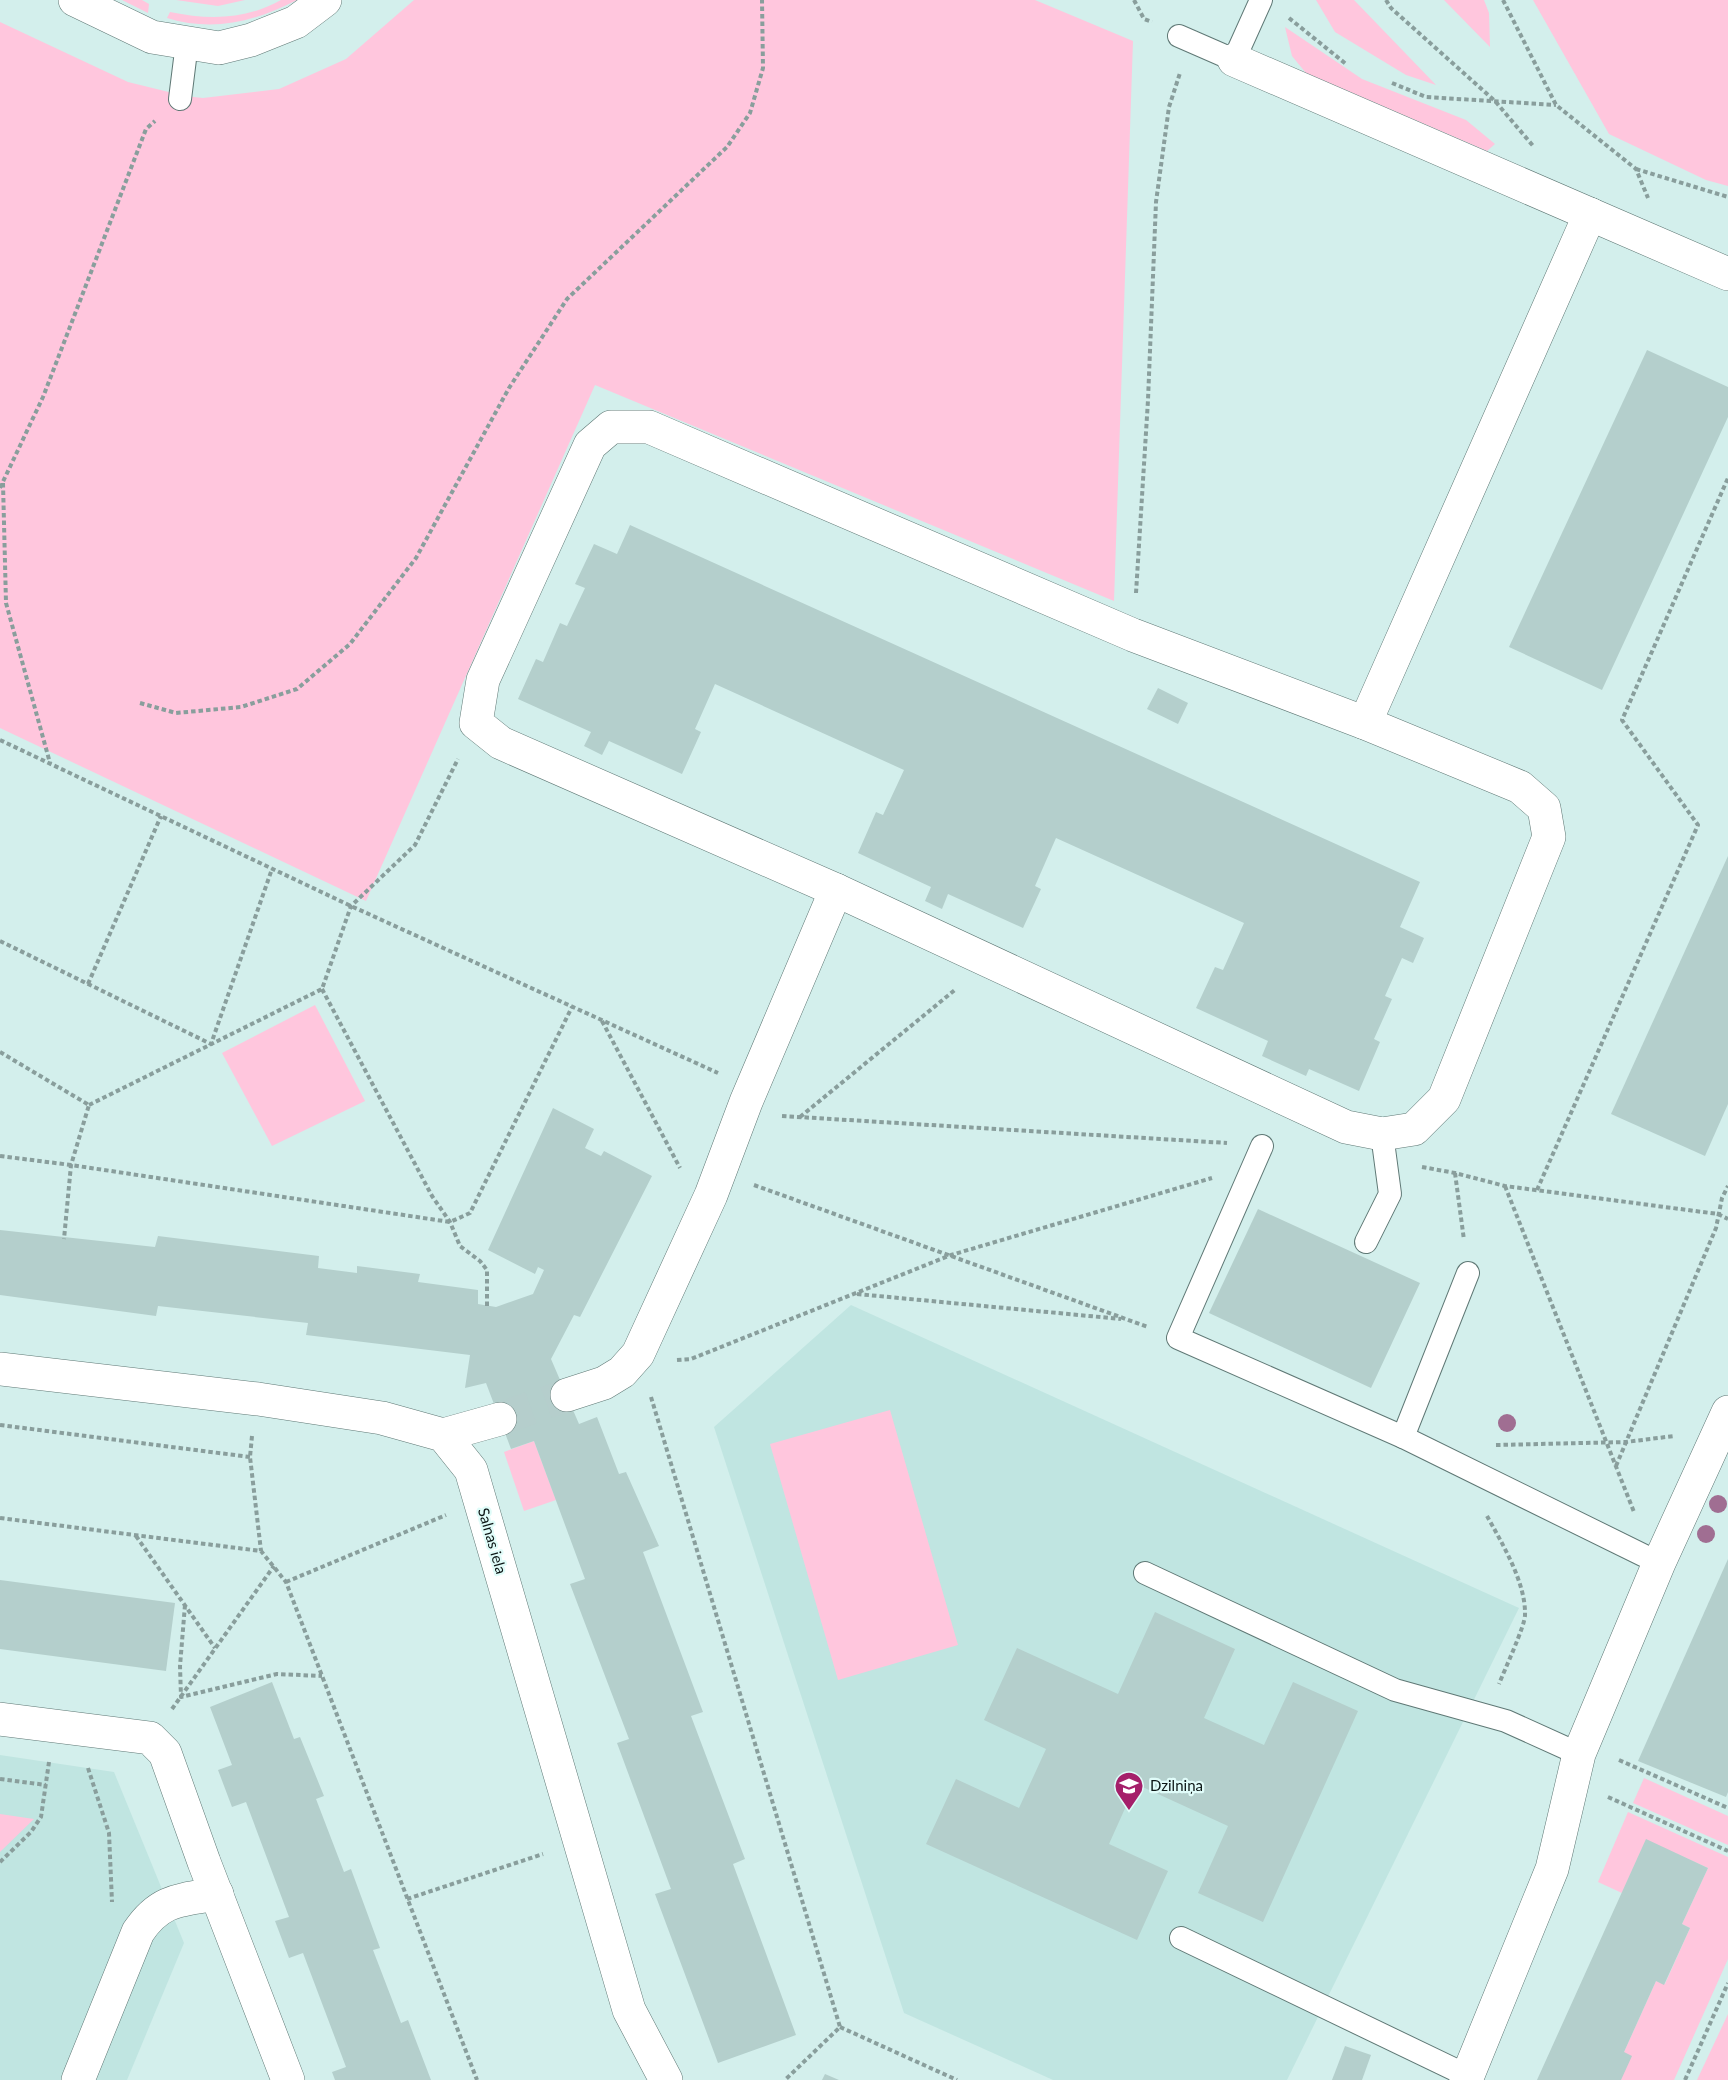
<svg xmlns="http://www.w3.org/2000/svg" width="1728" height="2080" viewBox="0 0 1728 2080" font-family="Lato,sans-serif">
<rect width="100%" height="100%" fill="#d3efec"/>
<g fill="#c0e5e1">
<path d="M851 1305 1519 1608 1287 2080H1053L904 2013 714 1427Z"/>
<path d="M0 1755 114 1772 184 1943 127 2080H0Z"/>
</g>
<g fill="#ffc6dd">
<path d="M122 0H142L149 4 148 13Z"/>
<path d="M176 0H245L218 6Z"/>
<path d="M281 0H297C254 22 213 32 167 18L170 12C209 20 245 20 281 0Z"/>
<path d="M414 0H1035L1133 41 1114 601 595 385 366 901 0 728V22L128 82 185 96 203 98 279 89 346 59Z"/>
<path d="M1316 0H1354L1436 85 1406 75 1335 32Z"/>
<path d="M1444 0H1484L1489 13 1490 47Z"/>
<path d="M1533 0H1728V186L1706 180 1609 134Z"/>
<path d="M1285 27 1362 79 1466 120 1495 144 1487 151 1306 73 1292 56Z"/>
<path d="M315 1005 365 1101 272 1146 222 1053Z"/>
<path d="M890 1410 958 1645 838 1680 770 1444Z"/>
<path d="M534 1441 556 1500 524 1511 504 1452Z"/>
<path d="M1644 1778 1728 1816V1845L1633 1803Z"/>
<path d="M1628 1812 1728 1857V1959L1674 2080H1621L1624 2052 1656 1981 1665 1984 1690 1928 1682 1924 1708 1868 1646 1840 1622 1893 1598 1882Z"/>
<path d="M0 1814 34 1819 0 1852Z"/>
<path d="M1728 2014V2080H1697Z"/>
</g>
<g fill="#b4cfcc">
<path d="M1647 350 1728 387V417L1602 690 1509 647Z"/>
<path d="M630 525 1420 882 1400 927 1424 938 1413 963 1402 958 1385 996 1392 999 1374 1039 1380 1042 1359 1091 1309 1069 1306 1076 1262 1056 1268 1041 1196 1008 1215 967 1223 970 1244 923 1056 838 1035 886 1041 889 1023 928 948 894 942 909 925 901 931 887 858 853 876 812 883 815 904 770 715 684 695 729 701 732 682 774 609 741 602 755 584 746 591 732 518 699 536 659 543 662 560 623 567 626 585 588 575 584 594 544 617 554Z"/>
<path d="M1158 688 1188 703 1178 724 1147 709Z"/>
<path d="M1728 856V1104L1705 1156 1611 1114Z"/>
<path d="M553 1108 594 1129 585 1148 601 1156 604 1151 652 1176 580 1317 574 1315 551 1359 579 1424 597 1417 619 1474 626 1472 659 1546 643 1552 703 1712 691 1716 745 1859 733 1864 796 2035 718 2063 655 1894 671 1889 617 1743 629 1739 570 1584 585 1579 534 1441 511 1449 486 1383 465 1388 470 1355 306 1335 308 1323 158 1306 156 1316 0 1295V1230L155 1247 158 1236 319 1256 318 1268 357 1273V1266L420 1274 418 1282 478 1290V1304L496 1307 533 1294 544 1270 538 1267 535 1274 488 1250Z"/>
<path d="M1258 1209 1420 1283 1371 1388 1209 1313Z"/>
<path d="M1728 1559V1792L1726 1797 1638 1761Z"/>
<path d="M0 1580 175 1603 166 1671 0 1649Z"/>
<path d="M1155 1612 1235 1649 1204 1718 1264 1745 1293 1682 1358 1711 1263 1922 1198 1893 1228 1826 1136 1784 1109 1844 1168 1871 1137 1940 926 1844 956 1779 1019 1808 1046 1749 984 1720 1017 1648 1118 1694Z"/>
<path d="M272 1682 294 1739 300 1737 324 1796 316 1799 344 1872 351 1869 380 1948 373 1950 401 2023 408 2020 431 2080H335L332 2072 346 2067 303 1953 289 1958 275 1921 289 1917 246 1802 232 1807 218 1770 232 1765 210 1707Z"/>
<path d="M1646 1839 1708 1868 1682 1924 1690 1928 1664 1985 1656 1981 1624 2052 1632 2056 1621 2080H1537Z"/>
<path d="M1345 2046 1371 2055 1362 2080H1332Z"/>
<path d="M825 2074 839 2080H822Z"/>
</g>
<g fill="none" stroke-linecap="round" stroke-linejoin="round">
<path stroke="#b5cecc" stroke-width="33" stroke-dasharray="33 16" stroke-linecap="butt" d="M500 1419 567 1395"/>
<g stroke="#5f7875" stroke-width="24">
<g id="lane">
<path d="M1179 36 1234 60 1261 0"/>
<path d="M180 99 187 43"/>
<path d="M1262 1146 1178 1338 1403 1437 1659 1563"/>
<path d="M1366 1242 1390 1194 1382 1134"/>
<path d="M1403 1437 1468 1273"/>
<path d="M1145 1573 1395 1690 1506 1721 1579 1754"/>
<path d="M1181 1938 1468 2076"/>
</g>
</g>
<g stroke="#5f7875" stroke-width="34">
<g id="street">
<path d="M75 0 152 37 219 48 251 40 296 22 325 0"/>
<path d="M1234 60 1728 274"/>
<path d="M611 427H649L1133 635 1365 723 1520 787 1544 808 1549 837 1444 1099 1414 1129 1382 1134 1346 1127 836 890 501 743 476 723 483 680 590 445Z"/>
<path d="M1365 723 1590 214"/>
<path d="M0 1369 258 1399 382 1418 443 1435 471 1470 629 2010 666 2080"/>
<path d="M567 1395 604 1383 622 1372 638 1354 711 1195 746 1102 836 890"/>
<path d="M443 1435 500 1419"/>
<path d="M0 1719 150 1738 165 1753 204 1862 288 2080"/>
<path d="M78 2080 138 1932C160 1899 180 1900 217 1894"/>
<path d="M1466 2080 1552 1869 1579 1754 1659 1563 1728 1412"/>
</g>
</g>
<g stroke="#899e9c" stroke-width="4" stroke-dasharray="4.5 3" stroke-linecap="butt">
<path d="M1134 0 1144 19 1152 22"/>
<path d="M1386 0 1391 8 1495 101 1534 147"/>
<path d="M1503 0 1556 105 1636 169 1648 198"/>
<path d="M1289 18 1346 64"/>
<path d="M1392 83 1426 97 1556 105"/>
<path d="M1636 169 1728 197"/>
<path d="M3 483 6 603 50 763"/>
<path d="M0 488 43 397 146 129 155 121"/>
<path d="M1136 593 1148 400 1156 202 1169 107 1180 73"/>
<path d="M140 703 176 713 241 707 297 689 350 644 416 558 509 388 567 299 727 147 750 113 763 68 762 0"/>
<path d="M0 740 351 906 718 1073"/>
<path d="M0 941 211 1044 272 869"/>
<path d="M88 984 161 816"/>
<path d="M322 989 432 1196 450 1222 460 1246 480 1261 487 1270V1306"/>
<path d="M602 1021 680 1168"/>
<path d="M0 1052 89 1105 71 1165 64 1239"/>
<path d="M89 1105 322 989 351 906 415 845 458 759"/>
<path d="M782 1116 1227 1143"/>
<path d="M800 1117 956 989"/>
<path d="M0 1156 71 1165 450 1222 470 1213 572 1007"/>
<path d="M1422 1167 1455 1173 1505 1186 1718 1214 1728 1219"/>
<path d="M1455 1173 1464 1240"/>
<path d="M754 1185 1148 1327"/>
<path d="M1505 1186 1634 1512"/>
<path d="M1537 1190 1698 825 1622 720 1728 478"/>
<path d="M857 1294 1121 1319"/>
<path d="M677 1360 691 1359 951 1255 1212 1178"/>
<path d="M651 1397 840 2027 785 2080"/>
<path d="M0 1425 250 1457"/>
<path d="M252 1436 250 1457 261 1551"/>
<path d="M1496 1445 1626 1442 1674 1436"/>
<path d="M1616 1466 1716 1228 1722 1198 1728 1186"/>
<path d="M1487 1516C1502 1543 1526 1583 1525 1615 1525 1626 1504 1671 1499 1684"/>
<path d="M0 1518 261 1551 286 1582 477 2080"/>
<path d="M136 1536 215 1648"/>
<path d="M286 1582 446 1515"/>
<path d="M185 1605 180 1666 181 1697 277 1674 322 1676"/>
<path d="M172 1709 274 1566"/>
<path d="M1619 1760 1728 1808"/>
<path d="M88 1768 109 1833 112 1902"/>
<path d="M0 1779 46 1785"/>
<path d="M1608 1797 1728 1851"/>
<path d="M0 1862 31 1832 41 1817 49 1762"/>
<path d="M407 1899 543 1854"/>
<path d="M840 2027 957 2080"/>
<path d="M1685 2080 1728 1983"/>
</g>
<use href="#lane" stroke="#fff" stroke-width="22"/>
<use href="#street" stroke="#fff" stroke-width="33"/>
</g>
<g fill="#a06e92">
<circle cx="1507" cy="1423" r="9"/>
<circle cx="1718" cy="1504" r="9"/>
<circle cx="1706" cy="1534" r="9"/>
</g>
<defs>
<g id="school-pin" transform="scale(1.5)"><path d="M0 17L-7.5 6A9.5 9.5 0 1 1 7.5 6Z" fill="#a51f6a" stroke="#e0fcf9"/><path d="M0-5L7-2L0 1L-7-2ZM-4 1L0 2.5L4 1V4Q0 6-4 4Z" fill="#fff"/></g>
</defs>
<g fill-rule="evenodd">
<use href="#school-pin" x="1129" y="1786"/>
</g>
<g text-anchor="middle" stroke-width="4.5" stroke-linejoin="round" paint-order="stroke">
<g font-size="15" fill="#0b1514" stroke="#e0fcf9">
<text transform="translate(492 1541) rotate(74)" y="5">Salnas iela</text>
</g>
<g font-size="15" fill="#0b1514" stroke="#e0fcf9" text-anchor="start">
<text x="1150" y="1791">Dzilniņa</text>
</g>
</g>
</svg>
